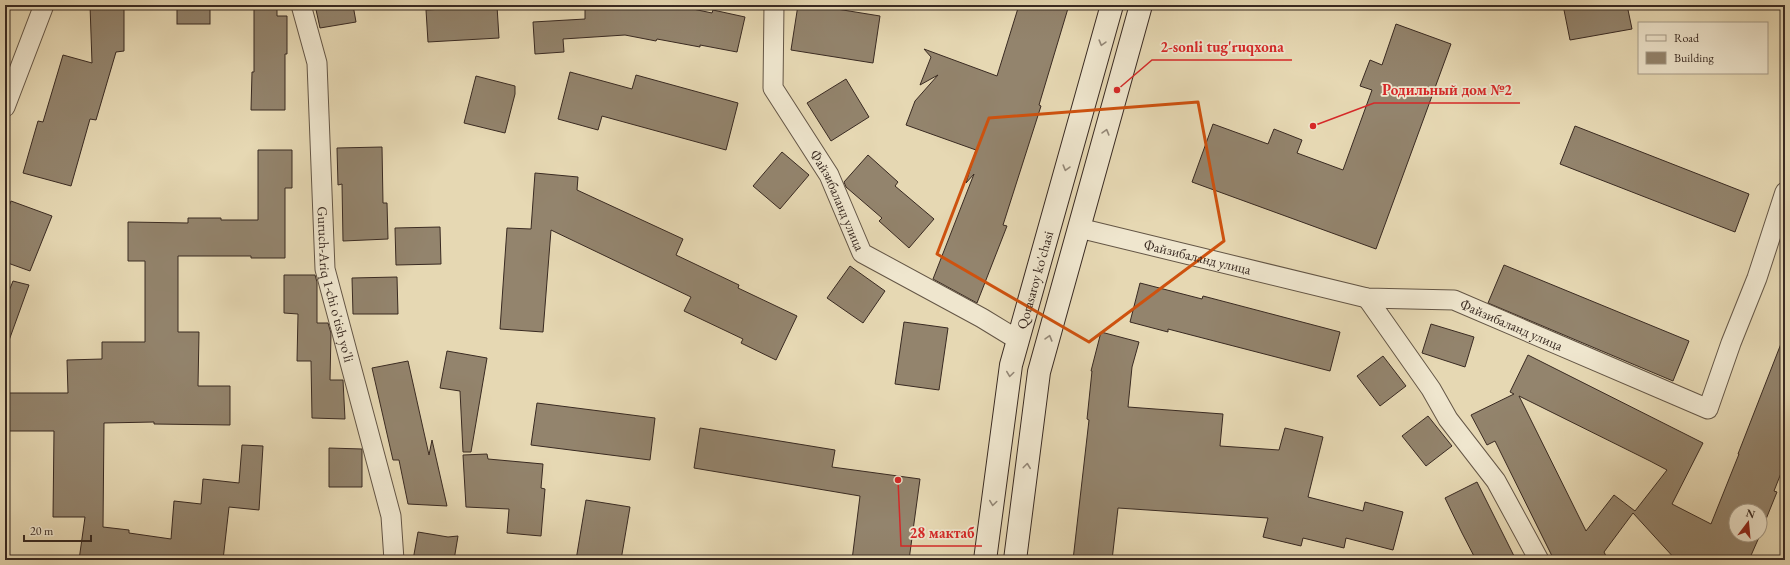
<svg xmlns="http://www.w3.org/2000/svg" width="1790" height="565" viewBox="0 0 1790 565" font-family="'EB Garamond',serif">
<rect width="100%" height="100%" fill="#e6d8b3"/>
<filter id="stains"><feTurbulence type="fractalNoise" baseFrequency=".005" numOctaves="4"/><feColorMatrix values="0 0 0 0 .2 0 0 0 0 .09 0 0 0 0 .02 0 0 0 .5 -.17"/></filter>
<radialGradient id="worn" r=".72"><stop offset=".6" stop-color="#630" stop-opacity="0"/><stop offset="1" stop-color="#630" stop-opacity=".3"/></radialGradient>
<g fill="#93846d" stroke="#392a22" fill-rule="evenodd">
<path d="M90 5H124V51L116 52 96 120 90 119 71 186 23 173 38 121 43 122 63 55 92 63Z"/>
<rect x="177" y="5" width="33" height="19"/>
<path d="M254 5H277V16H287V54H285V110H251L252 72H254Z"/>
<path d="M315 5H353L356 22 320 28Z"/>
<path d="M585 5H674L712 13 713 10 745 17 737 52 700 45V47L657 39 656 41 625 35 563 39 564 52 535 54 533 22 585 19Z"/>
<path d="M798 5H812L880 16 873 63 791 50Z"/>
<path d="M1019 5H1069L1039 105 1041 106 1003 225 1007 226 977 303 933 279 974 174 966 183 976 150 906 125 915 101 938 75 920 85 931 57 924 49 997 76Z"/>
<path d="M1563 5H1627L1632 29 1570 40Z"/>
<path d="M497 6 499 38 428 42 426 10Z"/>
<path d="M1396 24 1451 44 1376 249 1192 182 1213 124 1268 144 1274 129 1302 140 1297 153 1343 170 1372 90 1360 86 1370 60 1382 65Z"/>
<path d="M570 72 632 89 636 75 738 103 726 150 602 116 598 130 558 119Z"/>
<path d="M476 76 515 86V94L505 133 464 123Z"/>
<path d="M846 79 869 117 831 141 807 103Z"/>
<path d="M1575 126 1749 194 1735 232 1560 164Z"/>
<path d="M382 147 383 203H387L388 239 343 241 342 184 338 185 337 148Z"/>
<path d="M258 150H292V188H285V258H251V256H178V332H199L198 386H230V425L154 424V422L104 423 103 527 129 530V533L171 539 174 501 201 504 203 479 239 483 242 445 263 446 259 510 229 507 223 560H79L85 517H53L54 431H5V393H68L67 360 102 359V342H145V261H128V222L188 223V218H221V220H258Z"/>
<path d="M782 152 809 175 780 209 753 186Z"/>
<path d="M868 155 898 182 895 186 934 219 909 248 879 221 882 218 846 187 844 182Z"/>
<path d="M535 173 578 177 577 190 683 239 676 255 739 285 738 288 797 316 776 360 741 343 743 339 684 311 691 297 551 230 543 332 500 329 507 228 531 229Z"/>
<path d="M11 201 52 216 30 271 5 262V217Z"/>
<path d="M440 227 441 264 396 265 395 228Z"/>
<path d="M1504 265 1689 341 1673 381 1488 303Z"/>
<path d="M850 266 885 291 863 323 827 298Z"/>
<path d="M284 275H315L317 282V323H328L331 333 330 380H343L345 419 312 418 311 361H297L298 314 284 313Z"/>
<path d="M397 277 398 314H353L352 278Z"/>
<path d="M13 281 29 285 7 346 5 345V301Z"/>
<path d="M1140 283 1202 299 1203 296 1340 332 1330 371 1168 329V332L1130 322Z"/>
<path d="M904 322 948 328 939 390 895 384Z"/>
<path d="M1431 324 1474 337 1465 367 1422 353Z"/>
<path d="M1101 332 1139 342 1132 367 1128 407 1223 414 1220 446 1279 450 1285 428 1323 437 1308 497 1363 511 1365 502 1403 512 1393 550 1346 538 1344 548 1303 538 1301 546 1263 537 1268 518 1118 508 1112 560H1073L1089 420 1087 419 1092 371H1091Z"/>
<path d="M1784 336H1785V463L1774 491 1777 492 1760 534V511H1736V535H1760L1749 560H1676L1633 513 1604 552 1608 560H1554L1495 441 1487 445 1471 415 1514 394 1510 392 1528 355 1703 443 1672 504 1711 524 1739 454H1738ZM1519 396 1650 461 1667 470 1635 511 1614 495 1586 531Z"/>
<path d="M447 351 487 358 471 452H463L460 391 440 388Z"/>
<path d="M1383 356 1406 386 1380 406 1357 376Z"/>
<path d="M408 361 429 455 432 440 447 506 408 504 399 460H393L372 368Z"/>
<path d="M537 403 655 418 650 460 531 445Z"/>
<path d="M1428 416 1452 446 1426 466 1402 436Z"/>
<path d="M700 428 835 450 832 467 920 479 909 560H852L860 496 694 468Z"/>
<path d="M329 448 362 449V487H329Z"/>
<path d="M487 454 488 459 543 464 541 488 545 489 541 536 507 533 509 509 466 507 463 455Z"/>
<path d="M1477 482 1516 560H1476L1462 533 1445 498Z"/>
<path d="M586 500 630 507 621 560H576Z"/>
<path d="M418 532 448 537 458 536 454 560H413Z"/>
</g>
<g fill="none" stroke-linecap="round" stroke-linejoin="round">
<g stroke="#645646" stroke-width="21">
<g id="minor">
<path id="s1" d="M301 5 317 63 325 269 391 516 394 560"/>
<path id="s2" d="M774 5 773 88 829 175 862 253 982 318 1018 340"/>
<path d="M5 107 44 5"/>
<path id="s3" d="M1079 228 1367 298 1454 300 1708 409 1731 343 1757 278 1785 192"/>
<path d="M1367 298 1431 389 1448 419 1496 481 1539 560"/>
</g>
</g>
<g stroke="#392a22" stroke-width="24">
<g id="secondary">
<path id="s4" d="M985 560 1011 365 1112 5"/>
<path d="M1015 560 1039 372 1141 5"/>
</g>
</g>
<use href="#minor" stroke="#efe6ce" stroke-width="19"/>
<use href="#secondary" stroke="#efe6ce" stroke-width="22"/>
</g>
<defs><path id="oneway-chevron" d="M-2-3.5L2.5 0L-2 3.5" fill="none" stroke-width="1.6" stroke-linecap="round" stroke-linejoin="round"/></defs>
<g stroke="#948878">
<use href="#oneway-chevron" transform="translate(1102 43) rotate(106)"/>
<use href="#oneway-chevron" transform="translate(1106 132) rotate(-74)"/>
<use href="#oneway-chevron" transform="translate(1066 168) rotate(106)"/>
<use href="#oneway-chevron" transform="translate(1049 338) rotate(-74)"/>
<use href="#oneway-chevron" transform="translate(1010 374) rotate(98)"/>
<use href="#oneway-chevron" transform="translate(1027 466) rotate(-83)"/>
<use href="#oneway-chevron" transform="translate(993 503) rotate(98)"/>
</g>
<path fill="none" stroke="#ce520f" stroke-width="3" stroke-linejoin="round" d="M1198 102 1224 241 1089 342 937 254 989 118Z"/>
<g text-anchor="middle" stroke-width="3.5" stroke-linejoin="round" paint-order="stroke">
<g font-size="14" fill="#392a22" stroke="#efe6ce">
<text dy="5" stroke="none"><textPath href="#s2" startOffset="213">Файзибаланд улица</textPath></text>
<text dy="5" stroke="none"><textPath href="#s3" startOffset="122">Файзибаланд улица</textPath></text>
<text dy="5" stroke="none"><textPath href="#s4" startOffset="285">Qorasaroy ko'chasi</textPath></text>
<text dy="5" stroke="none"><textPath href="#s1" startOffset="283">Guruch-Ariq 1-chi o'tish yo'li</textPath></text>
<text dy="5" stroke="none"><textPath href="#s3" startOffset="446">Файзибаланд улица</textPath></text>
</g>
</g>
<path fill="none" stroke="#d62828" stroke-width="1.5" d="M1117 90L1152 60H1292M1313 126L1374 103H1520M898 480L901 546H982"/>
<g fill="#d62828" stroke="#efe6ce" stroke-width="1.5">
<circle cx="1117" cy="90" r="4"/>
<circle cx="1313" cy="126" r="4"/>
<circle cx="898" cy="480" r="4"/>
</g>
<g font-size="15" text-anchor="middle" font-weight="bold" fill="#d62828" stroke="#efe6ce" stroke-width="3.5" stroke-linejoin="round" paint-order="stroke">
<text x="1222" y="52">2-sonli tug'ruqxona</text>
<text x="1447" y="95">Родильный дом №2</text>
<text x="942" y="538">28 мактаб</text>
</g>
<rect width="1790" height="565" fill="none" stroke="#e6d8b3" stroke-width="20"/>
<rect x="6" y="6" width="1778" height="553" fill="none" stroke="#392a22" stroke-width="2"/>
<rect x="10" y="10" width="1770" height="545" fill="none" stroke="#392a22"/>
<rect x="1638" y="22" width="130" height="52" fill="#efe6ce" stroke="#a69b89"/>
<rect x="1646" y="35" width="20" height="6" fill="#efe6ce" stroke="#a69b89"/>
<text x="1674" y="42" font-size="12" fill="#392a22">Road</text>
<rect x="1646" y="52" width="20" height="12" fill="#93846d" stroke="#a69b89"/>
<text x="1674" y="62" font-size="12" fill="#392a22">Building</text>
<g transform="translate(1748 523) rotate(16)"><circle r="19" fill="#efe6ce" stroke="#a69b89"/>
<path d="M0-3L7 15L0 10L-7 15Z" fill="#8f2418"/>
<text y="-6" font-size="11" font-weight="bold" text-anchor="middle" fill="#392a22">N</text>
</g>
<path d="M24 535v6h67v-6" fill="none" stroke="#392a22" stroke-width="2"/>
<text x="30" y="535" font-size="12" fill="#392a22" stroke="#efe6ce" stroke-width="3" paint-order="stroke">20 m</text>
<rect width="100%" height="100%" filter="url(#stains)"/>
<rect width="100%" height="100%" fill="url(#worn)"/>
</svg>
